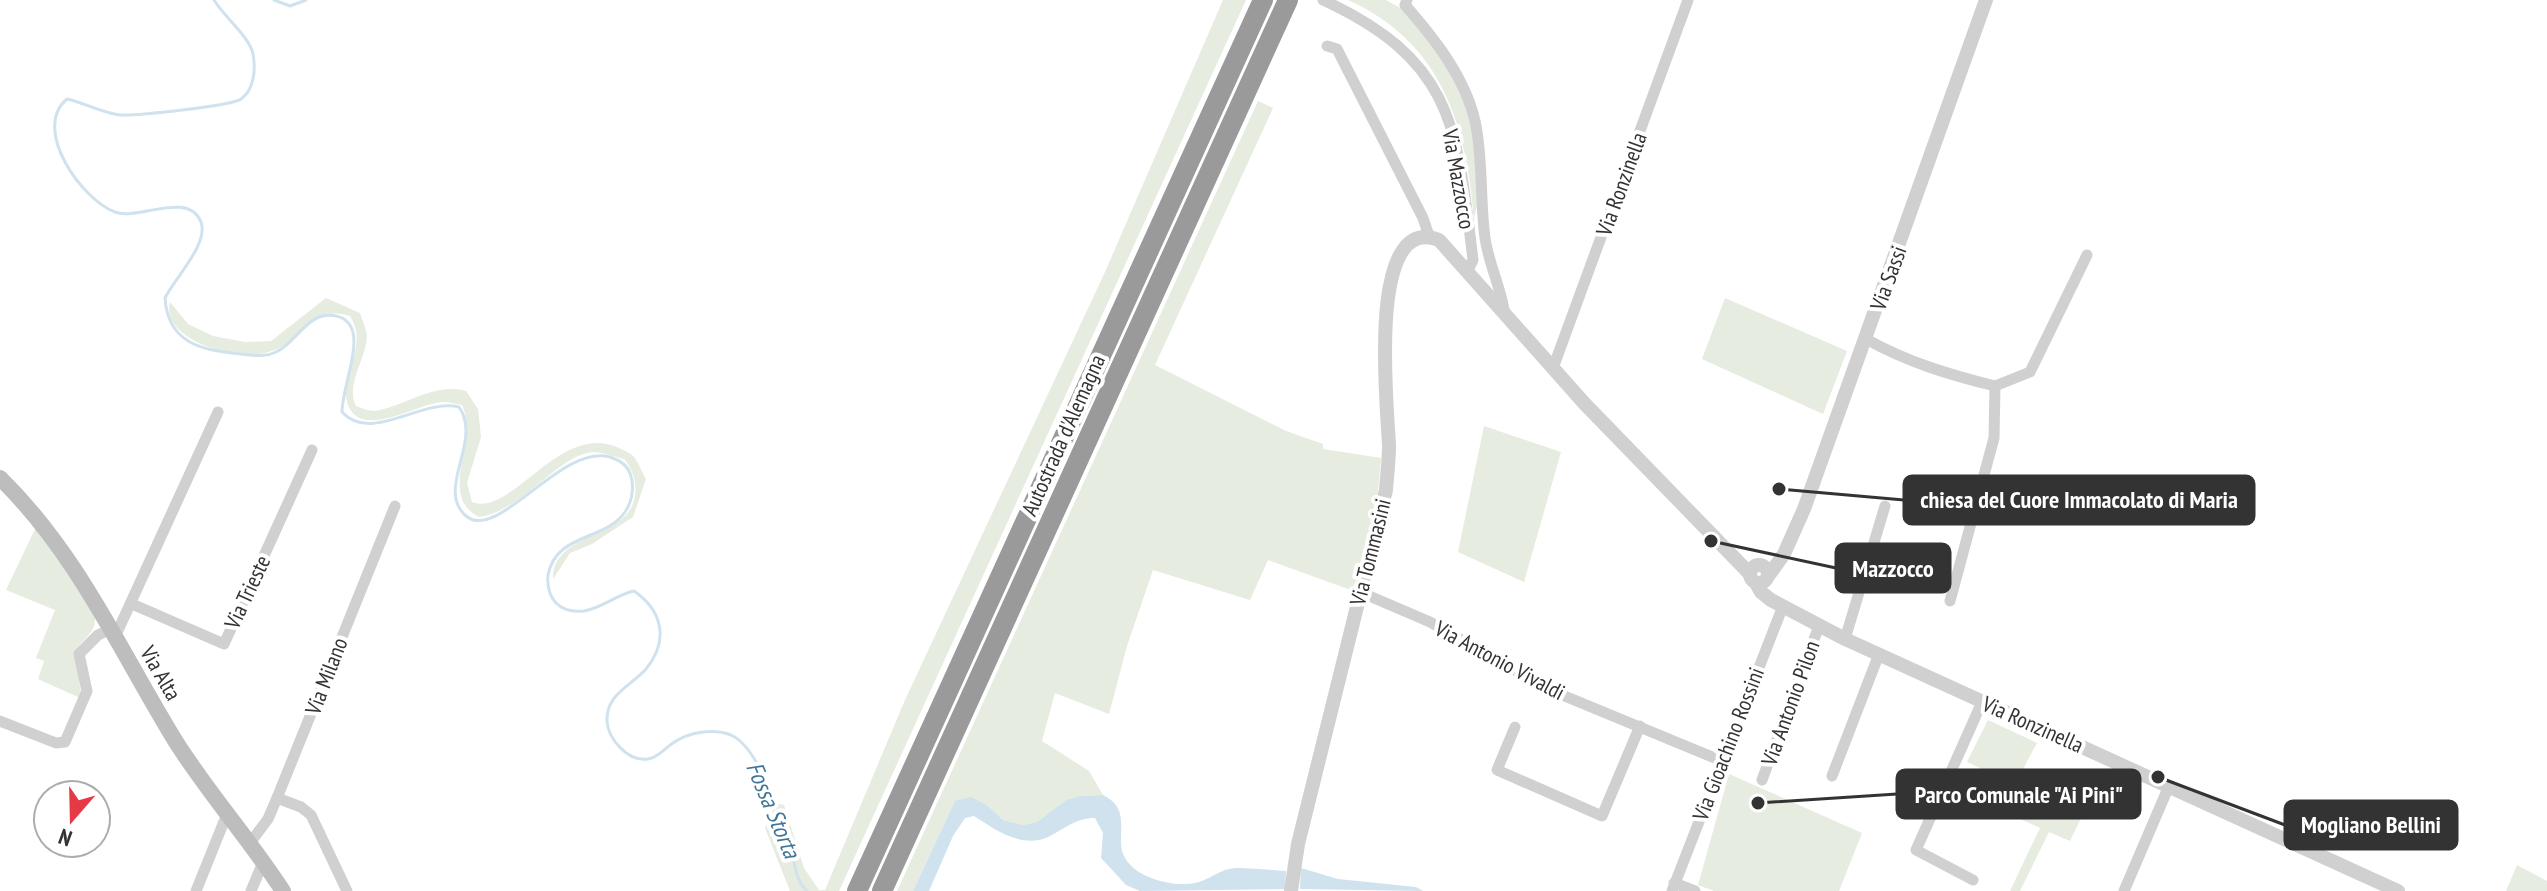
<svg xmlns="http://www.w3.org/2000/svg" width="2547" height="891" viewBox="0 0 2547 891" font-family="'PT Sans Narrow',sans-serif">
<rect width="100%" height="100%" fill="#fff"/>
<g fill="#e6ecdf">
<path d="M1223 0H1246L839 891H790L765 828 776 803 784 805 804 868 819 890H825L905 700 1105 272Z"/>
<path d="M1348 0H1386L1402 9 1444 51 1473 113 1483 183 1474 218C1466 123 1441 42 1348 0Z"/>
<path d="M1258 101 1273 108 1155 365 1286 431 1323 444V449L1381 458 1377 503 1359 593 1268 560 1250 600 1153 570 1127 646 1109 714 1055 693 1042 741 1089 771 1103 795 1080 796 1066 800 1037 822 1023 825 1003 820 988 806 955 801 913 891H897Z"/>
<path d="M326 298 360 313C362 320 367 330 367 337 366 359 345 385 356 406 361 408 368 411 374 411 405 407 433 382 466 391L478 409 481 437 467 483 472 502C512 518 560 420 619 448 624 451 631 453 634 457 639 463 642 473 646 479L633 517 592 544 570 553 553 579C552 544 597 537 620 520 641 506 639 476 624 459 615 457 602 452 593 452 558 455 522 511 479 517 437 496 479 439 462 405 456 404 449 402 444 402 419 402 362 441 348 405 337 376 370 348 350 316 319 306 307 328 285 344 259 364 209 353 184 334 174 327 166 314 170 302L188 324 213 336 245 342 271 341Z"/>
<path d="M1725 298 1847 351 1823 414 1702 359Z"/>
<path d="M1484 426 1561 452 1524 582 1458 552Z"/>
<path d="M37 525 94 614C99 632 83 637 75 652L81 693 80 698 38 679 44 661 36 658 55 610 6 590Z"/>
<path d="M1988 720 2037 743 2015 784 2083 814 2070 841 2049 832 2020 891H2010L2040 828 1994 807 2006 780 1967 762Z"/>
<path d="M1729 774 1862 833 1839 891H1714L1698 885Z"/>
<path d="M2517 865 2547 881V891H2506Z"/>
</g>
<g fill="#cfe2ee">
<path d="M1103 795C1125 806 1121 821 1121 843 1121 875 1169 888 1195 883 1210 880 1219 869 1236 868 1252 868 1270 870 1286 871L1285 889 1140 891 1126 885 1101 858 1103 833 1095 818C1076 818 1066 828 1050 836 1023 850 996 830 974 816L965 818 953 836 929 891H913L955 801 971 797 988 806 1003 820 1023 825 1037 822 1066 800 1080 796Z"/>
<path d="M1301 868 1338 879 1416 887 1423 891 1300 889Z"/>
</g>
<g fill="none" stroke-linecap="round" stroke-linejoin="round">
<g stroke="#cfe2ee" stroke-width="3">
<path d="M214 0C225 18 249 36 253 54 256 69 254 90 241 99 232 106 134 116 120 115 102 113 85 103 67 99 31 129 82 200 115 212 138 221 188 190 201 222 209 244 174 279 165 298 168 344 202 350 240 354 253 355 264 358 276 352 293 344 302 324 319 317 331 313 346 316 351 327 361 346 342 389 342 412 371 444 421 398 459 407 483 441 435 489 466 516 498 543 561 443 610 457 618 460 625 463 629 471 635 484 633 500 625 512 605 541 556 533 548 575 547 585 549 595 556 603 563 610 574 612 584 611 602 608 616 595 634 591 663 611 669 641 646 669 631 686 606 694 607 721 608 739 628 762 648 759 658 758 665 748 673 743 689 732 713 728 731 735 762 749 783 827 793 858 796 870 797 882 807 891"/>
<path d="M274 0 290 6 306 0"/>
</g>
<g stroke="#d0d0d0" stroke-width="11">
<path d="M1323 0C1455 61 1457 128 1473 260L1467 272"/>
<path d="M1407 0 1405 5C1434 38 1465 77 1475 121 1483 155 1480 202 1485 238 1489 266 1502 289 1505 316"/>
<path d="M1327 46 1337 49 1423 218 1429 236"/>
<path d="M1866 339C1907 362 1950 375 1995 386L1994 438 1950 601"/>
<path d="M1553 368 1688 0"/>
<path d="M1995 386 2030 372 2087 255"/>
<path d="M1360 592 1430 622 1550 690 1722 761"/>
<path d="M132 604 224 644 312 450"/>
<path d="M115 637 218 412"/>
<path d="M1845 639 1885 506"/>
<path d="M0 721 56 743 65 742 87 691 79 654 98 635 111 629"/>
<path d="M1515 727 1497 770 1602 816 1640 726"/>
<path d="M1832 776 1879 654"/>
<path d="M1762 780 1819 626"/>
<path d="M277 798 301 807 311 815 347 891"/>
<path d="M250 843 268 819 277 798 395 506"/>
<path d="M1973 880 1916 850 1982 702"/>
<path d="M1674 883 1695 891"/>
<path d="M196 891 227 814"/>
<path d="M251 891 264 860"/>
<path d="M1672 891 1783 606"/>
<path d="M2124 891 2169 786"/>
</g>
<g stroke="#d0d0d0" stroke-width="14">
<circle cx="1759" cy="574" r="9"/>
<path d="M1769 575 1784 554 1804 509 1986 0"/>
<path d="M1756 583 1761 592 1771 600 1845 639 2398 891"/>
<path d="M1291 891 1298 844 1386 490C1387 475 1389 461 1389 446 1388 412 1365 211 1439 240L1584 403 1750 574"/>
</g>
<path stroke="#bdbdbd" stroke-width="16" d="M0 478C78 554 120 651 176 742 209 794 250 840 283 891"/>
<g stroke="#9a9a9a" stroke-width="20">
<path d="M857 891 1263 0"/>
<path d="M882 891 1288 0"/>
</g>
</g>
<g text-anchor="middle" stroke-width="8" stroke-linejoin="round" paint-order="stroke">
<g font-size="22" fill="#333" stroke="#fff">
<text transform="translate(1459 179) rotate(80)" y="8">Via Mazzocco</text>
<text transform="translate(1621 184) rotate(-70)" y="8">Via Ronzinella</text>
<text transform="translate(1888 278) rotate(-70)" y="8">Via Sassi</text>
<text transform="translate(1063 435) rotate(-66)" y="8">Autostrada d'Alemagna</text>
<text transform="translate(1370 552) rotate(-76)" y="8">Via Tommasini</text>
<text transform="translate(247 592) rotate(-65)" y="8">Via Trieste</text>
<text transform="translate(1500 660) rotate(28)" y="8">Via Antonio Vivaldi</text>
<text transform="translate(161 673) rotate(60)" y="8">Via Alta</text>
<text transform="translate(326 676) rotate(-69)" y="8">Via Milano</text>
<text transform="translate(1790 703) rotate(-70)" y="8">Via Antonio Pilon</text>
<text transform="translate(2033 724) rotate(24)" y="8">Via Ronzinella</text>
<text transform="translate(1728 744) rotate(-69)" y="8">Via Gioachino Rossini</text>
</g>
<g font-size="24" font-style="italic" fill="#3f7597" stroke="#fff">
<text transform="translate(773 810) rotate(67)" y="8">Fossa Storta</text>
</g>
</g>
<path fill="none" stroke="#333" stroke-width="3" d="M1779 489L1904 500M1711 541L1836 568M1758 803L1897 794M2158 777L2285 825"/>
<g fill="#333" stroke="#fff" stroke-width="3">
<circle cx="1779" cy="489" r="8"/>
<circle cx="1711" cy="541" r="8"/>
<circle cx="1758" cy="803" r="8"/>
<circle cx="2158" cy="777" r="8"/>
</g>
<g fill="#333" stroke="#333" stroke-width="3">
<rect x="1904" y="476" width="350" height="48" rx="8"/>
<rect x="1836" y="544" width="114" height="48" rx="8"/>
<rect x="1897" y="770" width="243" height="48" rx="8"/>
<rect x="2285" y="801" width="172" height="48" rx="8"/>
</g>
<g font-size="24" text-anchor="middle" font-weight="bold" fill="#fff">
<text x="2079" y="508">chiesa del Cuore Immacolato di Maria</text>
<text x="1893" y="577">Mazzocco</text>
<text x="2019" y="803">Parco Comunale "Ai Pini"</text>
<text x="2371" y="833">Mogliano Bellini</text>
</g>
<g transform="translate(72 819) rotate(200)"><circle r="38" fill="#ffffff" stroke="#adadad" stroke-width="2"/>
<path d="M0-6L14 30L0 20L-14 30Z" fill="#e63946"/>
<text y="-12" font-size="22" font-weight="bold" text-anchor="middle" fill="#333333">N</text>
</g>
</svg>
